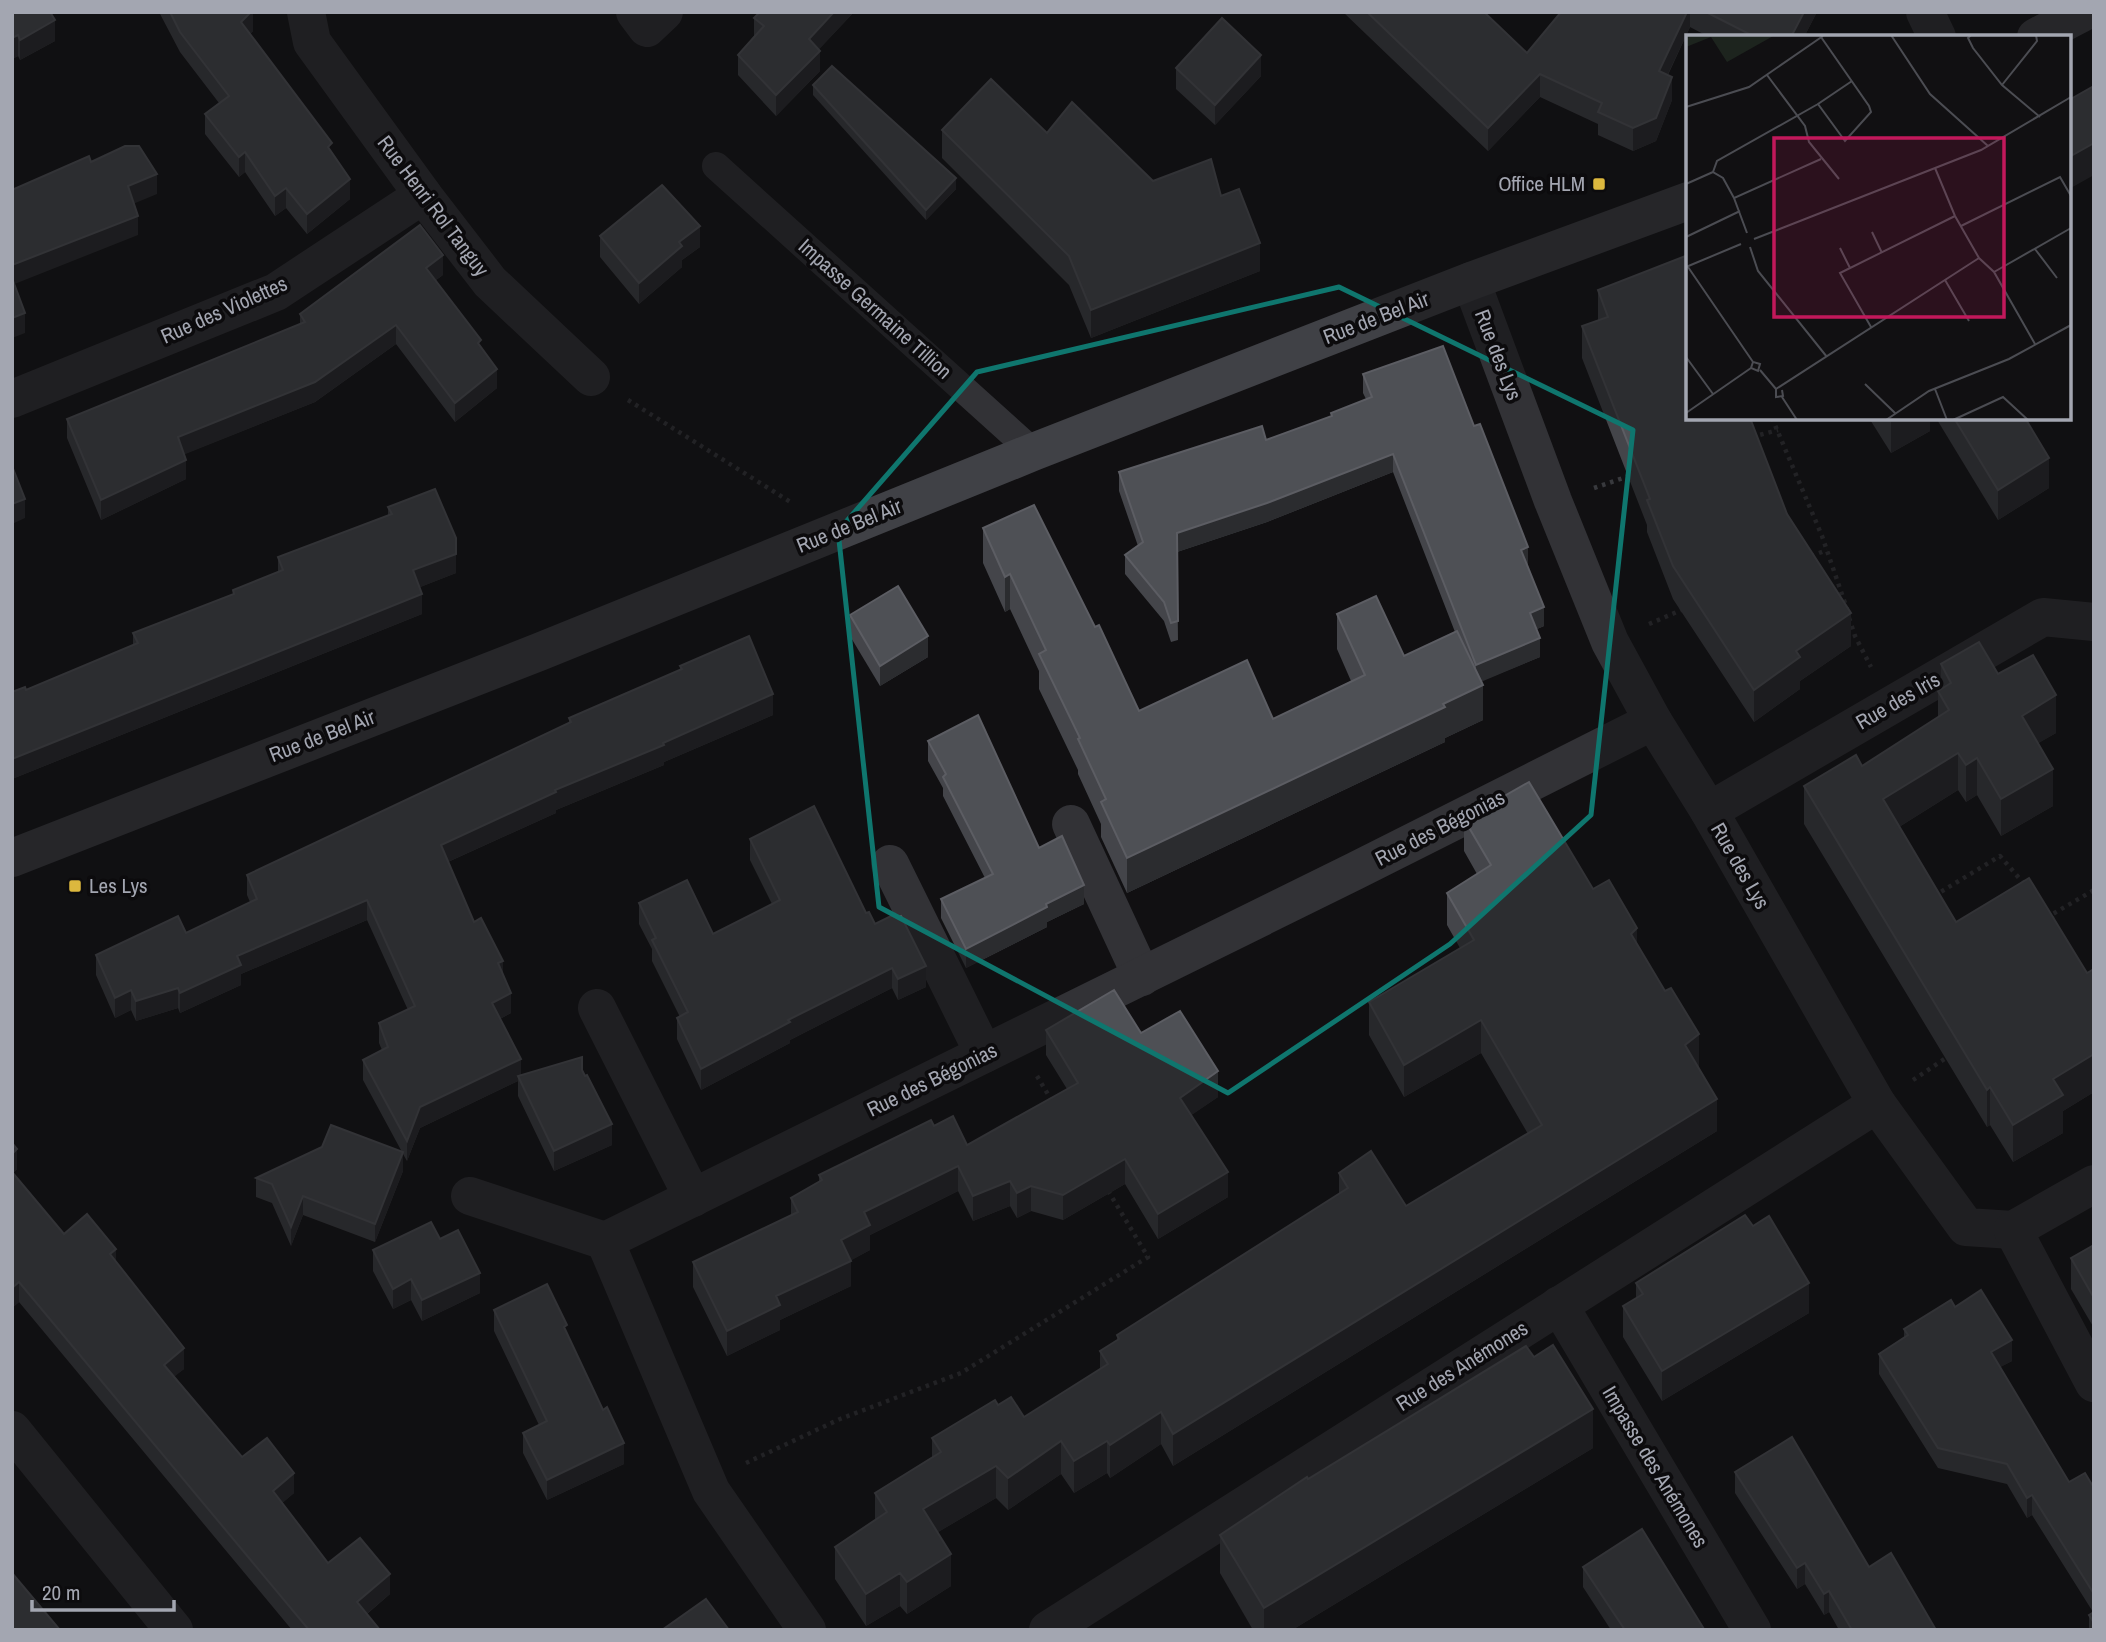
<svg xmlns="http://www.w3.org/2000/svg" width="2106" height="1642" viewBox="0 0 2106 1642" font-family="'Archivo Narrow',sans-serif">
<rect width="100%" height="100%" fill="#111012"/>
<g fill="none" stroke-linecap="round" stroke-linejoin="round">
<g stroke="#38393d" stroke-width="4.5" stroke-dasharray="3.5 5" stroke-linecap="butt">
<path d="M628 400 792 503"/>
<path d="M1772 418 1822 536 1847 609"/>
<path d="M1752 437 1778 430"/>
<path d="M1594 488 1632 475"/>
<path d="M1811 556 1827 550"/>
<path d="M1849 618 1855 636 1871 667"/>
<path d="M1649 624 1686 608"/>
<path d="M1934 896 2000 856 2026 886"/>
<path d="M2053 920 2051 915 2094 890"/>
<path d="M1037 1076 1052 1101"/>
<path d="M1913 1080 1949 1056"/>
<path d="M746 1463 840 1419 961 1373 1148 1257 1107 1189"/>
</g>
<path stroke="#323236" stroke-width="28" d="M716 166 1033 452"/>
<g stroke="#323236" stroke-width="38">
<path d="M306 12 312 42 423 195 490 282 591 377"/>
<path d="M635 12 647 28 664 12"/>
<path d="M1925 12 1937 37"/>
<path d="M1471 281 1553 501 1610 642 1653 721 1709 811 1877 1104 1966 1227 2013 1230"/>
<path d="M12 399 276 292 423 195"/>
<path d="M1709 811 2043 617 2094 622"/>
<path d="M1071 824 1142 977"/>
<path d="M890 864 984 1054"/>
<path d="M597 1008 693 1198"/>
<path d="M470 1196 605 1241"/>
<path d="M2013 1230 2094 1383"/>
<path d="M2013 1230 2094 1184"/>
<path d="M1559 1305 1752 1630"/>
<path d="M12 1430 174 1630"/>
<path d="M807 1630 711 1491 605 1241 1355 871 1653 721"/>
<path d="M1048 1630 1877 1104"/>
</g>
<g stroke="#404146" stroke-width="38">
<path d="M2036 37 2084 12"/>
<path d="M12 858 539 652 1033 452 1471 281 1688 201"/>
</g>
</g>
<g fill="#44454a">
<path d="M12 12 55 41 20 60 18 56 12 59Z"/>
<path d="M159 12H253V31L250 34 332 152 350 199 307 234 286 208 275 216 245 172 239 177 205 134V114L219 103 180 52Z"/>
<path d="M760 12H854L819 49 820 71 776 116 738 75V55L754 36V18Z"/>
<path d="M1343 12H1484L1527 53 1561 12H1817L1804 37H1709L1690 27 1668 75 1672 100 1656 141 1633 151 1598 135V124L1540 97 1488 151Z"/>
<path d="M1176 68 1261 76 1215 125 1176 89Z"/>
<path d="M813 85 956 189 926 220 813 95Z"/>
<path d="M942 130 1047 133 1153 181 1221 196 1260 271 1091 338 1069 285 942 158Z"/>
<path d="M600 236 700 247 682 260V267L639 304 600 257Z"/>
<path d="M443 275 436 280 481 347 497 388 455 422 396 344 315 402 184 454 186 479 101 520 67 438V419L300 324V314Z"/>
<path d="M1598 290 1787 514 1851 646 1800 681V689L1754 722 1673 599 1647 532V525L1582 358V326L1598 320Z"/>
<path d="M1363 374 1528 566 1544 626 1537 629 1540 657 1481 681 1483 720 1445 738V742L1127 893 1101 837V824L1078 774V770L1039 689V671L1010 609 1005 612 983 563V528L1095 627 1139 711 1273 719 1351 681 1337 649V614L1404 656 1455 632 1393 472 1267 522 1177 552 1178 640 1171 642 1164 621 1125 574V555L1138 546 1119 491V472L1266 440 1331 416 1366 399 1363 393Z"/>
<path d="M1869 418H1930V431L1891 453Z"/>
<path d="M1936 418H2025L2049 488 1998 520Z"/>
<path d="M388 507 456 573 420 587 422 614 12 779V692L26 690 133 646V633L233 594V590L278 572V557L388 515Z"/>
<path d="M850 615 928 657 880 686 850 636Z"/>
<path d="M1941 664 1998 674 2056 733 2038 743 2053 806 2001 836 1977 795 1966 802 1958 790 1899 827 1956 922 2087 973 2094 969V1092L2063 1111V1133L2013 1162 1990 1125 1987 1127 1804 824V786L1862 766 1938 717V691L1941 689Z"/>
<path d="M680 666 773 715 664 762V765L556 810V813L448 862 474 922 503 975 511 1013 500 1019 521 1075 582 1070 612 1145 554 1171 518 1096V1081L420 1128 407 1161 403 1154V1171L375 1242 303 1215 291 1246 272 1203 256 1197V1178L402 1152 363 1080V1060L382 1050 379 1043V1023L408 1010 367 920 241 974V985L180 1013 178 1008 136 1021 131 1010 115 1018 96 975V955L186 933 250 902 247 895V875L569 723V718L680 670Z"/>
<path d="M928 741 1039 848 1084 904 1047 922V927L966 968 941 918V899L985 878 943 796V788L928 761Z"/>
<path d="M1464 819 1593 889 1637 945 1699 1067H1698L1717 1131 1173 1466 1161 1444 1110 1478 1107 1473 1074 1493 1061 1474 1008 1510 996 1498 938 1532 951 1586 907 1614 900 1606 866 1626 835 1579V1547L875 1520V1493L932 1457V1438L998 1405 1024 1417 1100 1369V1351L1117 1340V1335L1339 1194V1173L1406 1206 1528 1134 1481 1053 1404 1097 1369 1035V1002L1460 948 1447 925V893L1477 874 1464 851Z"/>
<path d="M750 839 866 913 926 987 898 1000 892 988 790 1040V1043L701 1090 677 1039V1018L680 1017 652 961V949L639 924V903L713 934 772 904 750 860Z"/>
<path d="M1046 1030 1141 1033 1218 1097 1191 1115 1228 1197 1158 1239 1125 1184 1063 1220 1031 1211 1017 1218 1010 1206 973 1221 958 1191 870 1235V1250L851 1260V1286L780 1320V1330L727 1356 693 1287V1262L791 1215V1198L819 1182V1175L934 1126 967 1145 1067 1089 1046 1055Z"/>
<path d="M12 1143 17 1169 13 1173 64 1234 116 1262 184 1369 174 1376 242 1457 294 1493 282 1503 328 1563 390 1594 367 1614 380 1630H292L19 1302 12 1308Z"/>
<path d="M440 1239 480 1293 422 1321 411 1300 393 1309 373 1271V1250Z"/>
<path d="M2094 1245V1328L2071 1289V1258Z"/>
<path d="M1636 1283 1809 1313 1662 1401 1623 1337V1306L1636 1298Z"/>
<path d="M1955 1307 2012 1361 2000 1367 2069 1482 2094 1488V1630H2089V1615L2093 1612 2032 1515 2027 1518 2007 1484 1938 1468 1879 1374V1354L1904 1337V1329Z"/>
<path d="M494 1310 567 1334 624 1464 547 1500 523 1453V1433L539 1425 494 1331Z"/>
<path d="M1593 1448 1292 1630H1253L1220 1573V1535L1308 1479Z"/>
<path d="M1735 1472 1869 1567 1936 1630H1839L1829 1612 1824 1615 1805 1584 1797 1589 1735 1493Z"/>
<path d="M1583 1567 1704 1630H1611L1583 1587Z"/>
</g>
<g fill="#2b2c2f">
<path d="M251 12H253V31L241 42V22Z"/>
<path d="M834 12H854L809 60V39Z"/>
<path d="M1687 12H1690V27L1659 93V71Z"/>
<path d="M1804 12H1817L1804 37H1791Z"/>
<path d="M55 20V41L20 60V40Z"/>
<path d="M18 35V56L12 59V38Z"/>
<path d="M820 51V71L776 116V95Z"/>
<path d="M1261 55V76L1215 125V105Z"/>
<path d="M1540 74V97L1488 151V128Z"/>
<path d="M1672 77V100L1656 141 1633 151V128Z"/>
<path d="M2094 143V175L2069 189V157Z"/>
<path d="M245 152V172L239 177V157Z"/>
<path d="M157 174V194L128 206V186Z"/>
<path d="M956 178V189L926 220V210Z"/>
<path d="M350 179V199L307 234V214Z"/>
<path d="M286 188V208L275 216V196Z"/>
<path d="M138 216V235L12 285V265Z"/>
<path d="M700 226V247L682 260V267L639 304V283L679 242Z"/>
<path d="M1260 243V271L1091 338V310Z"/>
<path d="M443 255V275L426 287V268Z"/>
<path d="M25 313V333L12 338V318Z"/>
<path d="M396 325V344L315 402 178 457V437Z"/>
<path d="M497 369V388L455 422V403Z"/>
<path d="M1896 418H1930V431L1891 453V421Z"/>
<path d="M1393 454V472L1267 522 1177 552V533Z"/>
<path d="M2049 458V488L1998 520V490Z"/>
<path d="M186 460V479L101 520V500Z"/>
<path d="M25 499V518L12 524V504Z"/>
<path d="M1528 547V566L1521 550Z"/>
<path d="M456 554V573L413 590V570Z"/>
<path d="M1010 574V609L1005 612V577Z"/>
<path d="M422 594V614L12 779V759Z"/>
<path d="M1544 607V626L1530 632V613Z"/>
<path d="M1851 613V646L1800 681V689L1754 722V690L1796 651Z"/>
<path d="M928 636V657L880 686V666Z"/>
<path d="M1540 638V657L1476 684V665Z"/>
<path d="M1483 685V720L1445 738V742L1127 893V858Z"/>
<path d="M773 694V715L664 762V765L556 810V813L441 865V845L555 790Z"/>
<path d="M2056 695V733L2022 753V716Z"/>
<path d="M1958 753V790L1883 837V799Z"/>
<path d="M1977 758V795L1966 802V765Z"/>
<path d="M2053 769V806L2001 836V799Z"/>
<path d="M1084 885V904L1047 922V927L966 968V949L1046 904Z"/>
<path d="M367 900V920L241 974V985L180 1013V993L237 956Z"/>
<path d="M1637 928V960L1631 934Z"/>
<path d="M503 961V981L498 963Z"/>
<path d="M926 966V987L898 1000V979Z"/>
<path d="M892 968V988L790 1040V1043L701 1090V1069L788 1020Z"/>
<path d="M178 988V1008L136 1021V1001Z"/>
<path d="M131 990V1010L115 1018V998Z"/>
<path d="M511 993V1013L492 1023V1003Z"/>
<path d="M1481 1020V1053L1404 1097V1065Z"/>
<path d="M1699 1034V1067L1685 1077V1045Z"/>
<path d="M2094 1054V1092L2063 1111V1133L2013 1162V1125L2053 1079Z"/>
<path d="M521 1059V1079L518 1076V1081L420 1128 407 1161V1141L420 1107Z"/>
<path d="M1218 1071V1097L1180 1123V1098Z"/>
<path d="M1990 1087V1125L1987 1127V1090Z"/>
<path d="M1717 1099V1131L1173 1466V1434Z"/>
<path d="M612 1124V1145L554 1171V1151Z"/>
<path d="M17 1149V1169L12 1174V1154Z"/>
<path d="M403 1152V1171L375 1242V1224Z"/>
<path d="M1125 1159V1184L1063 1220V1195Z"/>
<path d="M958 1166V1191L870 1235V1250L841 1266V1240L864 1212Z"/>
<path d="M1228 1172V1197L1158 1239V1214Z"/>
<path d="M1010 1181V1206L973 1221V1196Z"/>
<path d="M1031 1186V1211L1017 1218V1193Z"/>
<path d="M303 1196V1215L291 1246V1227Z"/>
<path d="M116 1249V1269L110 1254Z"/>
<path d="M851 1261V1286L780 1320V1330L727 1356V1331L776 1296Z"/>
<path d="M480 1273V1293L422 1321V1300Z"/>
<path d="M411 1279V1300L393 1309V1289Z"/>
<path d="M19 1282V1302L12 1308V1288Z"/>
<path d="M1809 1283V1313L1662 1401V1371Z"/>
<path d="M2012 1340V1361L1991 1372V1352Z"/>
<path d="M184 1348V1369L164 1385V1365Z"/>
<path d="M1593 1409V1448L1292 1630H1264V1608Z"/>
<path d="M1161 1412V1444L1110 1478V1445Z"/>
<path d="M1061 1441V1474L1008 1510V1478Z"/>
<path d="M1107 1441V1473L1074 1493V1461Z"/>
<path d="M624 1443V1464L547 1500V1480Z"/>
<path d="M996 1466V1498L923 1541V1509Z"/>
<path d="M294 1473V1493L273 1511V1491Z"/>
<path d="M2032 1495V1515L2027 1518V1498Z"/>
<path d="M951 1554V1586L907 1614V1582Z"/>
<path d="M1805 1563V1584L1797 1589V1568Z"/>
<path d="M900 1573V1606L866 1626V1594Z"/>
<path d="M390 1574V1594L357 1622V1602Z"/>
<path d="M1829 1591V1612L1824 1615V1594Z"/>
</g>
<g fill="#4e5055" stroke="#5c5d63" stroke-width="2">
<path d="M12 12H50L55 20 20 40 18 35 12 38Z"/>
<path d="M170 12H251L241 22 332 143 328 147 350 179 307 214 286 188 275 196 245 152 239 157 205 114 229 96 180 32Z"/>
<path d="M760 12H834L809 39 820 51 776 95 738 55 764 26 754 18Z"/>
<path d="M1367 12H1484L1527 53 1561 12H1687L1659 71 1672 77 1656 118 1633 128 1598 112 1602 103 1540 74 1488 128Z"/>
<path d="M1706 12H1804L1791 37H1755Z"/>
<path d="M1222 18 1261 55 1215 105 1176 68Z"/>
<path d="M832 66 956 178 926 210 813 85Z"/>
<path d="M991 79 1047 133 1072 102 1153 181 1211 159 1221 196 1239 189 1260 243 1091 310 1069 256 942 130Z"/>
<path d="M2094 86V143L2069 157V100Z"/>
<path d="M125 146H139L157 174 128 186 138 216 12 265V190L89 156 91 162Z"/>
<path d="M662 185 700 226 679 242 682 246 639 283 600 236Z"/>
<path d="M420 225 443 255 426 268 481 340 478 343 497 369 455 403 396 325 315 382 178 437 186 460 101 500 67 419 305 322 300 314Z"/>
<path d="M1688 255V418H1750L1787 514 1851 613 1796 651 1800 657 1754 690 1673 566 1647 500 1650 499 1582 326 1608 317 1598 290Z"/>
<path d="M12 278 25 313 12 318Z"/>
<path d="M1443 346 1474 426 1480 424 1528 547 1521 550 1544 607 1530 613 1540 638 1476 665 1393 454 1267 503 1177 533 1178 621 1171 623 1164 602 1125 555 1143 542 1119 472 1262 426 1266 440 1332 416 1331 413 1372 397 1363 374Z"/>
<path d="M1954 418H2025L2049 458 1998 490Z"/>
<path d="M12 466 25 499 12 504Z"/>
<path d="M435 489 456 538V554L413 570 422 594 12 759V692L25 687 26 690 138 643 133 633 234 594 233 590 283 570 278 557 392 514 388 507Z"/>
<path d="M1034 505 1095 627 1099 625 1139 711 1247 660 1273 719 1365 675 1337 614 1376 596 1404 656 1457 631 1483 685 1443 704 1445 707 1127 858 1101 802 1106 799 1078 739 1080 738 1039 654 1046 650 1010 574 1005 577 983 528Z"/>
<path d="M898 586 928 636 880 666 850 615Z"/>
<path d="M749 636 773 694 663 743 664 745 555 790 556 792 441 845 474 922 481 918 503 961 498 963 511 993 492 1003 521 1059 420 1107 407 1141 363 1060 388 1047 379 1023 415 1006 367 900 237 956 241 965 180 993 178 988 136 1001 131 990 115 998 96 955 178 916 186 933 257 899 247 875 571 722 569 718 682 669 680 666Z"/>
<path d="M1979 642 1998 674 2033 655 2056 695 2022 716 2053 769 2001 799 1977 758 1966 765 1958 753 1883 799 1956 922 2029 878 2087 973 2094 969V1054L2053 1079 2063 1095 2013 1125 1990 1087 1987 1090 1804 786 1856 755 1862 766 1949 710 1938 691 1951 683 1941 664Z"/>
<path d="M978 715 1039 848 1062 836 1084 885 1046 904 1047 907 966 949 941 899 993 874 943 777 946 774 928 741Z"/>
<path d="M1529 782 1593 889 1609 880 1637 928 1631 934 1665 991 1671 988 1699 1034 1685 1045 1717 1099 1173 1434 1161 1412 1110 1445 1107 1441 1074 1461 1061 1441 1008 1478 996 1466 923 1509 951 1554 907 1582 900 1573 866 1594 835 1547 887 1512 875 1493 941 1452 932 1438 995 1400 998 1405 1011 1397 1024 1417 1108 1364 1100 1351 1119 1339 1117 1335 1348 1188 1339 1173 1371 1151 1406 1206 1542 1125 1481 1020 1404 1065 1369 1002 1474 940 1447 893 1491 865 1464 819Z"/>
<path d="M814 806 866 913 869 912 875 924 895 914 897 918 901 916 926 966 898 979 892 968 788 1020 790 1022 701 1069 677 1018 688 1012 652 940 656 938 639 903 687 880 713 934 780 900 750 839Z"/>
<path d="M1114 990 1141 1033 1180 1011 1218 1071 1180 1098 1228 1172 1158 1214 1125 1159 1063 1195 1031 1186 1017 1193 1010 1181 973 1196 958 1166 864 1212 870 1225 841 1240 851 1261 776 1296 780 1305 727 1331 693 1262 798 1212 791 1198 822 1180 819 1175 931 1120 934 1126 953 1116 967 1145 1078 1083 1046 1030Z"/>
<path d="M582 1057V1070L585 1076 587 1075 612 1124 554 1151 518 1076Z"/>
<path d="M331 1125 403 1152 375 1224 303 1196 291 1227 272 1184 256 1178 322 1147Z"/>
<path d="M12 1143 17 1149 12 1154Z"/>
<path d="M12 1172 64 1234 87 1214 116 1249 110 1254 184 1348 164 1365 242 1457 267 1438 294 1473 273 1491 328 1563 360 1538 390 1574 357 1602 380 1630H309L19 1282 12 1288Z"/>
<path d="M1745 1215 1753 1226 1769 1216 1809 1283 1662 1371 1623 1306 1643 1294 1636 1283Z"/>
<path d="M431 1222 440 1239 458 1230 480 1273 422 1300 411 1279 393 1289 373 1250Z"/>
<path d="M2094 1245V1298L2071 1258Z"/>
<path d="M547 1284 567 1325 564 1327 603 1410 607 1407 624 1443 547 1480 523 1433 547 1421 494 1310Z"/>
<path d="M1981 1290 2012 1340 1991 1352 2069 1482 2085 1473 2094 1488V1594L2032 1495 2027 1498 2007 1464 1938 1448 1879 1354 1908 1335 1904 1329 1951 1300 1955 1307Z"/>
<path d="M1553 1345 1593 1409 1264 1608 1220 1535 1307 1477 1308 1479 1526 1346 1534 1357Z"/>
<path d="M1792 1437 1869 1567 1891 1553 1936 1630H1852L1829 1591 1824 1594 1805 1563 1797 1568 1735 1472Z"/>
<path d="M1642 1529 1704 1629 1702 1630H1625L1583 1567Z"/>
<path d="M12 1573 60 1630H12Z"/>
<path d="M706 1599 729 1630H662Z"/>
<path d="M2094 1612V1623L2089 1615Z"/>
</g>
<path d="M0 0H2106V1642H0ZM1339 287 1633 430 1591 815 1450 944 1228 1093 879 907 838 531 977 372Z" fill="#111012" fill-opacity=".55" fill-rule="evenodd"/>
<path fill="none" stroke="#0f766e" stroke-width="5" stroke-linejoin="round" d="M1339 287 1633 430 1591 815 1450 944 1228 1093 879 907 838 531 977 372Z"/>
<g fill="#dcb83e" stroke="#0c0b0d" stroke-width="2.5">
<rect x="1592" y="177" width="14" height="14" rx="3.5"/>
<rect x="68" y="879" width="14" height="14" rx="3.5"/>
</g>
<g text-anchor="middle" stroke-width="7" stroke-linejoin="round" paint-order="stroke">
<g font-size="21" fill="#a3a6b1" stroke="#0c0b0d" text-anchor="end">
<text x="1585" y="191">Office HLM</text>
<text x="89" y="893" text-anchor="start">Les Lys</text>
</g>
<g font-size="21" fill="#a3a6b1" stroke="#0c0b0d">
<text transform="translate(433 206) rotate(53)" y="7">Rue Henri Rol Tanguy</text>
<text transform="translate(875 309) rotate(42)" y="7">Impasse Germaine Tillion</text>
<text transform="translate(224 310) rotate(-24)" y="7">Rue des Violettes</text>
<text transform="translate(1376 318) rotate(-21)" y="7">Rue de Bel Air</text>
<text transform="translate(1498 355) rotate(69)" y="7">Rue des Lys</text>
<text transform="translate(849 526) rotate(-22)" y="7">Rue de Bel Air</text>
<text transform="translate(1898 701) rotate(-30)" y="7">Rue des Iris</text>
<text transform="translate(322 736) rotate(-21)" y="7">Rue de Bel Air</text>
<text transform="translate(1440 828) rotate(-27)" y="7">Rue des Bégonias</text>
<text transform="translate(1740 866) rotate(60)" y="7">Rue des Lys</text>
<text transform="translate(932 1080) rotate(-26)" y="7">Rue des Bégonias</text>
<text transform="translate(1462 1366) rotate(-32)" y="7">Rue des Anémones</text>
<text transform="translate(1655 1467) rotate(59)" y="7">Impasse des Anémones</text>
</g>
</g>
<g transform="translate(1686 35)">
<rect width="385" height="385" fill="#111012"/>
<path d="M0 0H89L41 27 25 2 0 12Z" fill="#1d241e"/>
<path fill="none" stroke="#4b4c52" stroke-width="2" d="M205 0 244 59 302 111M285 0 282 3 287 13 316 50 354 82M135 2 183 71 185 77 159 106 132 69 166 46M81 40 119 91 123 107 153 144M316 50 351 6 350 0M0 72 63 52 137 1M249 133 269 181 293 223 308 237 349 309M0 149 27 137M48 163 37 143 27 137 31 126 132 69M275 191 374 142 385 161M186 197 196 218M61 198 48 163 135 124M0 202 54 176M68 204 295 115 385 62M64 212 72 236 141 322M154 213 164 233M349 214 371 243M0 232 55 209M2 232 67 327 74 329 72 336 65 333 67 327M308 237 385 193M259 245 283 286M185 292 154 238 269 181M0 322 27 359M74 335 90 354M179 349 209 378M249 354 261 385M96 355 97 361 90 362V354L293 223M96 362 111 385M0 378 65 333M200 385 243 356 323 324 385 290M267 385 317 362 342 385"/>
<path fill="#c2185b" fill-opacity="0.15" stroke="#c2185b" stroke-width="3.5" d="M88 103H318V282H88Z"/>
<rect width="385" height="385" fill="none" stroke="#a3a6b1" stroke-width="3.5"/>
</g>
<rect width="2106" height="1642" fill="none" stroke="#a3a6b1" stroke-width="28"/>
<path d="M32 1600v10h142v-10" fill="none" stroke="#a3a6b1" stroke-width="3.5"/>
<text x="42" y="1600" font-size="21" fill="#a3a6b1" stroke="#0c0b0d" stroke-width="5" paint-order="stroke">20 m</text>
</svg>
